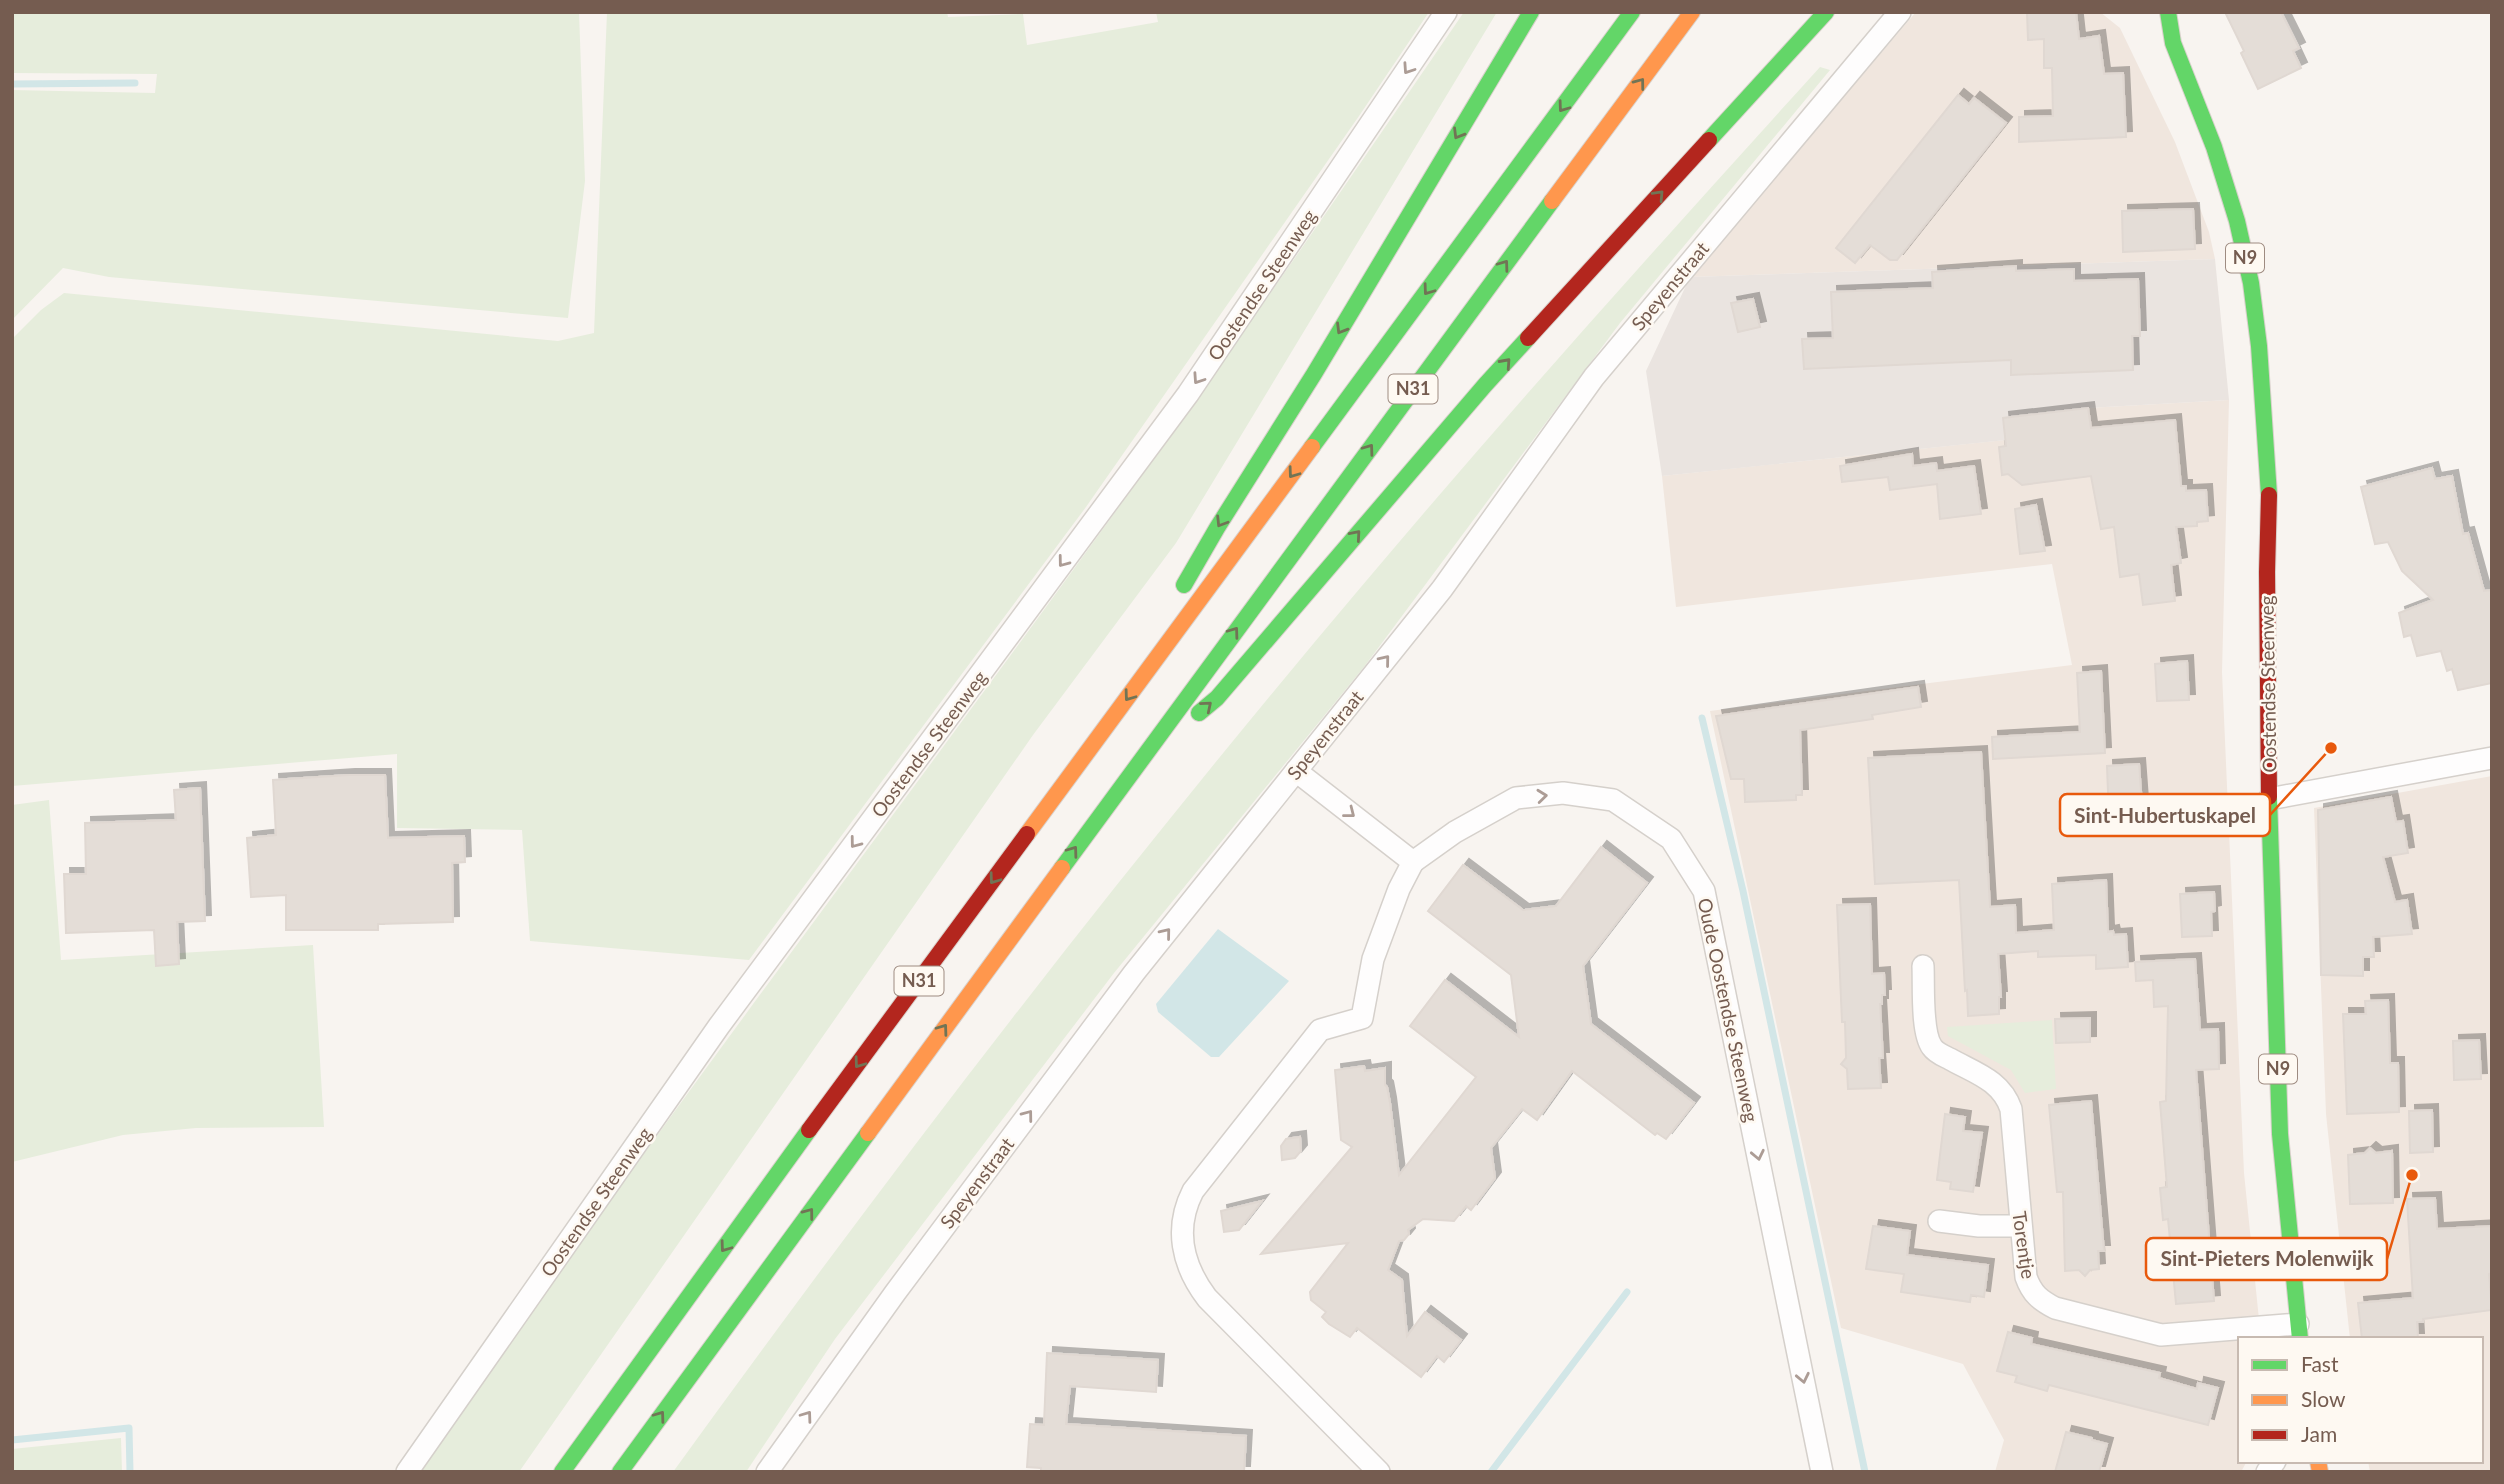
<svg xmlns="http://www.w3.org/2000/svg" width="2504" height="1484" viewBox="0 0 2504 1484" font-family="Lato,sans-serif">
<defs>
<filter id="shadow"><feDropShadow dx="6" dy="-6" stdDeviation="0" flood-color="#0004"/></filter>
</defs>
<rect width="100%" height="100%" fill="#f8f4f0"/>
<g fill="#f0e6de">
<path d="M1916 12H2100L2120 28 2175 142 2209 232 2215 259 1690 277Z"/>
<path d="M2229 400 2222 672 2244 1173 2261 1339H2240V1461H2247L2241 1472H1995L2004 1440 1963 1364 1841 1328 1710 711 2072 665 2052 564 1676 607 1662 476 2005 440 2003 418 2088 408Z"/>
<path d="M2492 776V1472H2370L2368 1461H2481V1339H2350L2326 1114 2314 808Z"/>
</g>
<path fill="#eae4e0" d="M2215 259 2229 400 2088 408 2004 418 2006 440 1662 476 1646 371 1690 277Z"/>
<g fill="#e6eddc">
<path d="M12 12H579L585 181 568 318 109 277 63 268 12 320V90L155 93 157 74 12 73Z"/>
<path d="M607 12H947L948 17 1023 14 1027 45 1158 22 1156 12H1429L1359 116 1086 507 749 960 530 941 522 830 397 828V754L12 786V339L41 310 64 293 558 341 594 333Z"/>
<path d="M1464 12H1497L1176 543 1033 735 519 1472H421C629 1163 857 867 1076 566 1209 384 1337 198 1464 12Z"/>
<path d="M1820 67 1830 70 1620 323 1364 667 1114 973 835 1339 746 1472H673C892 1169 1120 872 1361 587 1510 410 1665 238 1820 67Z"/>
<path d="M49 800 61 960 313 945 324 1127 196 1128 123 1135 12 1162V805Z"/>
<path d="M2052 1020 2056 1089 2025 1093 2011 1070 1948 1036 1947 1027Z"/>
<path d="M121 1438 122 1472H12V1449Z"/>
</g>
<path fill="#d2e6e7" d="M1218 929 1289 981 1219 1057H1211L1158 1012 1156 1004Z"/>
<g fill="none" stroke-linecap="round" stroke-linejoin="round">
<g stroke="#d2e6e7" stroke-width="7">
<path d="M12 84 135 83"/>
<path d="M1702 718 1743 891 1865 1472"/>
<path d="M12 1440 129 1428 130 1472"/>
<path d="M1491 1472 1627 1292"/>
</g>
</g>
<g fill="#e4ddd7" stroke="#e0d8d2" stroke-width="2" filter="url(#shadow)">
<path d="M2027 12H2076L2079 39 2099 36 2104 74 2123 73 2126 137 2019 142V117L2053 116 2052 68H2044V39L2028 40Z"/>
<path d="M2225 12H2281L2299 48 2293 51 2301 68 2258 89 2241 53 2244 51Z"/>
<path d="M1958 95 1969 104 1974 98 2006 123 1897 260H1890L1870 245 1855 263 1836 248Z"/>
<path d="M2193 209 2195 249 2123 252 2122 211Z"/>
<path d="M2016 266V271L2074 269V281L2138 279 2140 336H2132L2133 370 2011 375V360L1804 369 1802 339 1833 338 1831 292 1933 288 1932 272Z"/>
<path d="M1753 299 1760 327 1738 332 1731 303Z"/>
<path d="M2088 408 2091 428 2175 420 2181 486H2186V491L2206 490 2208 521 2197 522V526L2176 527 2181 563 2171 565 2175 601 2143 605 2139 574 2120 577 2114 527 2101 529 2091 476 2022 485 2008 474 2002 475 1999 447 2006 446 2003 418Z"/>
<path d="M1912 454 1913 466 1936 463 1937 471 1974 466 1981 514 1940 519 1937 484 1890 490 1888 477 1842 482 1840 466Z"/>
<path d="M2432 468 2435 479 2452 476 2463 534 2468 533 2484 591 2492 590V683L2458 690 2452 669 2447 671 2441 651 2417 656 2411 635 2404 637 2399 613 2433 600 2402 571 2388 542 2375 544 2361 487Z"/>
<path d="M2036 505 2045 551 2020 554 2015 509Z"/>
<path d="M2187 661 2189 700 2157 701 2155 664Z"/>
<path d="M2101 671 2105 753 1993 759 1992 737 2080 732 2077 673Z"/>
<path d="M1918 687 1921 707 1872 715 1873 719 1800 730 1802 795H1796V800L1745 802 1744 779H1731L1716 716Z"/>
<path d="M1981 752 1990 907 2015 905 2016 933 2054 930 2052 884 2106 880 2108 932 2113 931 2114 935 2126 934 2128 967 2096 969V955L2038 957V951L1998 954 2001 997H1999V1014L1968 1016 1967 990 1965 991 1959 880 1875 884 1868 758Z"/>
<path d="M2139 764 2143 818 2109 819 2107 766Z"/>
<path d="M349 775H385L388 838 464 836 465 862 452 863 453 922 378 924V930H286V895L251 897 247 838 276 835 273 780Z"/>
<path d="M200 788 205 921 177 922 179 964 156 966 154 930 66 933 64 874H86L85 823 176 820 174 790Z"/>
<path d="M2391 797 2396 822 2403 821 2408 853 2383 857 2395 902 2407 900 2412 934 2373 937 2374 957H2363V976L2321 975 2318 810Z"/>
<path d="M1601 847 1647 883 1583 966 1591 1024 1694 1103 1666 1139 1657 1133 1655 1135 1572 1071 1537 1120 1522 1109 1491 1148 1495 1178 1471 1210 1466 1206 1454 1221 1423 1219 1408 1230 1409 1234 1404 1240 1399 1241 1388 1270 1402 1280 1407 1336 1425 1312 1461 1340 1444 1362 1437 1356 1421 1377 1357 1328 1350 1337 1329 1324 1322 1317 1326 1312 1311 1300 1310 1292 1348 1243 1261 1254 1352 1147 1341 1140 1335 1070 1364 1066 1365 1071 1385 1068V1085L1387 1087 1390 1103 1399 1175 1476 1077 1410 1026 1445 980 1519 1037 1511 975 1428 911 1463 865 1523 910 1556 906Z"/>
<path d="M2214 892 2215 911 2211 912 2212 936 2182 937 2180 894Z"/>
<path d="M1870 904 1872 974 1884 973 1885 995H1882V1004H1880L1883 1058H1879L1881 1088 1848 1089 1847 1069 1841 1064 1846 1058 1845 1022H1842L1837 905Z"/>
<path d="M2195 959 2200 1030 2218 1029 2219 1069 2196 1070 2214 1301 2176 1304 2168 1219 2163 1220 2160 1188 2167 1187 2160 1102 2166 1101 2168 1006 2154 1007 2153 980 2136 981 2135 962Z"/>
<path d="M2388 1000 2390 1063H2398L2399 1112 2347 1114 2343 1014H2366L2365 1001Z"/>
<path d="M2090 1018V1042L2056 1043 2055 1019Z"/>
<path d="M2479 1040 2481 1079 2454 1080 2453 1041Z"/>
<path d="M2091 1101 2104 1251H2098L2099 1269 2090 1270 2085 1276 2079 1270 2065 1271 2063 1192H2057L2049 1105Z"/>
<path d="M2432 1110 2433 1152 2410 1153 2409 1111Z"/>
<path d="M1945 1114 1965 1117 1963 1131 1982 1133 1973 1192 1950 1189 1951 1182 1937 1180Z"/>
<path d="M1300 1137 1301 1151 1295 1158 1282 1160 1281 1146 1286 1139Z"/>
<path d="M2370 1148 2376 1153 2392 1151 2393 1203 2350 1204 2348 1155 2365 1153Z"/>
<path d="M2435 1198 2437 1229 2492 1226V1273L2489 1274 2492 1310 2423 1319V1322H2417L2418 1339H2362L2358 1303 2413 1298 2407 1199Z"/>
<path d="M1262 1201 1239 1230 1224 1232 1221 1211Z"/>
<path d="M1873 1226 1910 1231 1907 1255 1988 1265 1984 1297 1971 1295 1970 1302 1901 1292 1904 1274 1866 1269Z"/>
<path d="M2008 1332 2032 1338 2031 1344 2160 1373 2159 1378 2197 1389 2198 1383 2218 1388 2208 1425 2049 1385 2047 1391 2015 1382 2017 1376 1997 1371Z"/>
<path d="M1047 1353 1158 1360 1156 1392 1070 1386 1066 1424 1246 1436 1244 1472H1041V1468L1027 1467 1030 1424 1044 1425V1423Z"/>
<path d="M2066 1432 2092 1438V1440L2107 1444 2099 1472H2055Z"/>
</g>
<g fill="none" stroke-linecap="round" stroke-linejoin="round">
<g stroke="#d5d0cb" stroke-width="24">
<g id="street">
<path d="M1296 771 1413 862 1455 832 1516 798 1563 793 1613 800 1671 839 1704 891 1822 1472"/>
<path d="M2269 799 2492 758"/>
<path d="M1923 966C1924 986 1921 1032 1932 1047 1936 1053 1944 1056 1950 1059 1975 1073 2001 1080 2011 1109L2026 1277C2032 1294 2040 1300 2055 1308L2161 1335 2298 1324"/>
<path d="M1939 1221 1979 1226H2020"/>
<path d="M407 1472 719 1026 1188 394 1446 12"/>
<path d="M767 1472 895 1293 1134 973 1442 589 1594 377 1900 12"/>
<path d="M1379 1472 1207 1298C1182 1265 1174 1228 1193 1191L1320 1030 1362 1018 1373 959 1399 889 1413 862"/>
<path d="M2267 1472 2275 1461"/>
</g>
</g>
<g stroke="#d9d1cc" stroke-width="18">
<g id="fast">
<path d="M2168 12 2173 43 2214 147 2237 221 2251 283 2259 346 2269 495"/>
<path d="M1709 140 1826 12"/>
<path d="M1312 447 1632 12"/>
<path d="M1184 585 1217 528 1314 374 1531 12"/>
<path d="M1199 713 1217 698 1485 385 1528 338"/>
<path d="M2269 797 2280 1134 2300 1339"/>
<path d="M1062 868 1552 201"/>
<path d="M562 1472 809 1130"/>
<path d="M620 1472 868 1133"/>
</g>
</g>
<g stroke="#d9d1cc" stroke-width="18">
<g id="slow">
<path d="M1552 201 1692 12"/>
<path d="M1027 834 1312 447"/>
<path d="M868 1133 1062 868"/>
<path d="M2318 1461 2320 1472"/>
</g>
</g>
<g stroke="#d9d1cc" stroke-width="18">
<g id="jam">
<path d="M1528 338 1709 140"/>
<path d="M2269 495 2267 572 2269 797"/>
<path d="M809 1130 1027 834"/>
</g>
</g>
<use href="#street" stroke="#fefdfd" stroke-width="21"/>
<use href="#fast" stroke="#63d668" stroke-width="16"/>
<use href="#slow" stroke="#ff974d" stroke-width="16"/>
<use href="#jam" stroke="#b3261e" stroke-width="16"/>
</g>
<defs><path id="oneway-chevron" d="M-2-3.5L2.5 0L-2 3.5" fill="none" stroke-width="1.6" stroke-linecap="round" stroke-linejoin="round" transform="scale(1.75)"/></defs>
<g stroke="#ac9c95">
<use href="#oneway-chevron" transform="translate(1408 69) rotate(124)"/>
<use href="#oneway-chevron" transform="translate(1198 379) rotate(124)"/>
<use href="#oneway-chevron" transform="translate(1063 562) rotate(127)"/>
<use href="#oneway-chevron" transform="translate(1385 660) rotate(-51)"/>
<use href="#oneway-chevron" transform="translate(1542 796) rotate(-6)"/>
<use href="#oneway-chevron" transform="translate(1350 813) rotate(38)"/>
<use href="#oneway-chevron" transform="translate(855 843) rotate(127)"/>
<use href="#oneway-chevron" transform="translate(1166 933) rotate(-51)"/>
<use href="#oneway-chevron" transform="translate(1028 1115) rotate(-53)"/>
<use href="#oneway-chevron" transform="translate(1758 1155) rotate(78)"/>
<use href="#oneway-chevron" transform="translate(1803 1378) rotate(78)"/>
<use href="#oneway-chevron" transform="translate(807 1416) rotate(-54)"/>
</g>
<g stroke="#717455">
<use href="#oneway-chevron" transform="translate(1640 83) rotate(-53)"/>
<use href="#oneway-chevron" transform="translate(1563 107) rotate(126)"/>
<use href="#oneway-chevron" transform="translate(1458 134) rotate(121)"/>
<use href="#oneway-chevron" transform="translate(1659 195) rotate(-47)"/>
<use href="#oneway-chevron" transform="translate(1504 265) rotate(-54)"/>
<use href="#oneway-chevron" transform="translate(1428 290) rotate(126)"/>
<use href="#oneway-chevron" transform="translate(1341 329) rotate(121)"/>
<use href="#oneway-chevron" transform="translate(1506 363) rotate(-48)"/>
<use href="#oneway-chevron" transform="translate(1369 449) rotate(-54)"/>
<use href="#oneway-chevron" transform="translate(1293 473) rotate(126)"/>
<use href="#oneway-chevron" transform="translate(1221 522) rotate(122)"/>
<use href="#oneway-chevron" transform="translate(1356 535) rotate(-49)"/>
<use href="#oneway-chevron" transform="translate(1234 632) rotate(-54)"/>
<use href="#oneway-chevron" transform="translate(1129 696) rotate(126)"/>
<use href="#oneway-chevron" transform="translate(1207 706) rotate(-40)"/>
<use href="#oneway-chevron" transform="translate(1073 851) rotate(-54)"/>
<use href="#oneway-chevron" transform="translate(994 879) rotate(126)"/>
<use href="#oneway-chevron" transform="translate(943 1029) rotate(-54)"/>
<use href="#oneway-chevron" transform="translate(859 1063) rotate(126)"/>
<use href="#oneway-chevron" transform="translate(809 1213) rotate(-53)"/>
<use href="#oneway-chevron" transform="translate(725 1247) rotate(126)"/>
<use href="#oneway-chevron" transform="translate(660 1416) rotate(-54)"/>
</g>
<g text-anchor="middle" stroke-width="5" stroke-linejoin="round" paint-order="stroke">
<g fill="#fef9f2" stroke="#9e8b81" stroke-width="2">
<rect x="2226" y="243.5" width="38" height="29" rx="5"/>
<rect x="1388.5" y="374.5" width="49" height="29" rx="5"/>
<rect x="894.5" y="966.5" width="49" height="29" rx="5"/>
<rect x="2259" y="1054.5" width="38" height="29" rx="5"/>
</g>
<g font-size="18" font-weight="bold" fill="#755c50">
<text x="2245" y="264">N9</text>
<text x="1413" y="395">N31</text>
<text x="919" y="987">N31</text>
<text x="2278" y="1075">N9</text>
</g>
<g font-size="19" fill="#755c50" stroke="#fef9f2">
<text transform="translate(1262 285) rotate(-56)" y="7">Oostendse Steenweg</text>
<text transform="translate(1670 286) rotate(-50)" y="7">Speyenstraat</text>
<text transform="translate(2268 684) rotate(-91)" y="7">Oostendse Steenweg</text>
<text transform="translate(1325 735) rotate(-51)" y="7">Speyenstraat</text>
<text transform="translate(929 744) rotate(-53)" y="7">Oostendse Steenweg</text>
<text transform="translate(1728 1010) rotate(78)" y="7">Oude Oostendse Steenweg</text>
<text transform="translate(977 1183) rotate(-53)" y="7">Speyenstraat</text>
<text transform="translate(596 1202) rotate(-55)" y="7">Oostendse Steenweg</text>
<text transform="translate(2024 1245) rotate(82)" y="7">Torentje</text>
</g>
</g>
<path fill="none" stroke="#e8590c" stroke-width="2.5" d="M2331 748L2270 815M2412 1175L2387 1259"/>
<g fill="#e8590c" stroke="#fef9f2" stroke-width="2.5">
<circle cx="2331" cy="748" r="7"/>
<circle cx="2412" cy="1175" r="7"/>
</g>
<g fill="#fef9f2" stroke="#e8590c" stroke-width="2.5">
<rect x="2060" y="794" width="210" height="42" rx="7"/>
<rect x="2146" y="1238" width="241" height="42" rx="7"/>
</g>
<g font-size="21" text-anchor="middle" font-weight="bold" fill="#755c50">
<text x="2165" y="823">Sint-Hubertuskapel</text>
<text x="2267" y="1266">Sint-Pieters Molenwijk</text>
</g>
<rect width="2504" height="1484" fill="none" stroke="#755c50" stroke-width="28"/>
<rect x="2238" y="1337" width="245" height="126" fill="#fef9f2" stroke="#c7bab1" stroke-width="2"/>
<rect x="2252" y="1360" width="35" height="10" fill="#63d668" stroke="#c7bab1" stroke-width="2"/>
<text x="2301" y="1372" font-size="21" fill="#755c50">Fast</text>
<rect x="2252" y="1395" width="35" height="10" fill="#ff974d" stroke="#c7bab1" stroke-width="2"/>
<text x="2301" y="1407" font-size="21" fill="#755c50">Slow</text>
<rect x="2252" y="1430" width="35" height="10" fill="#b3261e" stroke="#c7bab1" stroke-width="2"/>
<text x="2301" y="1442" font-size="21" fill="#755c50">Jam</text>
</svg>
